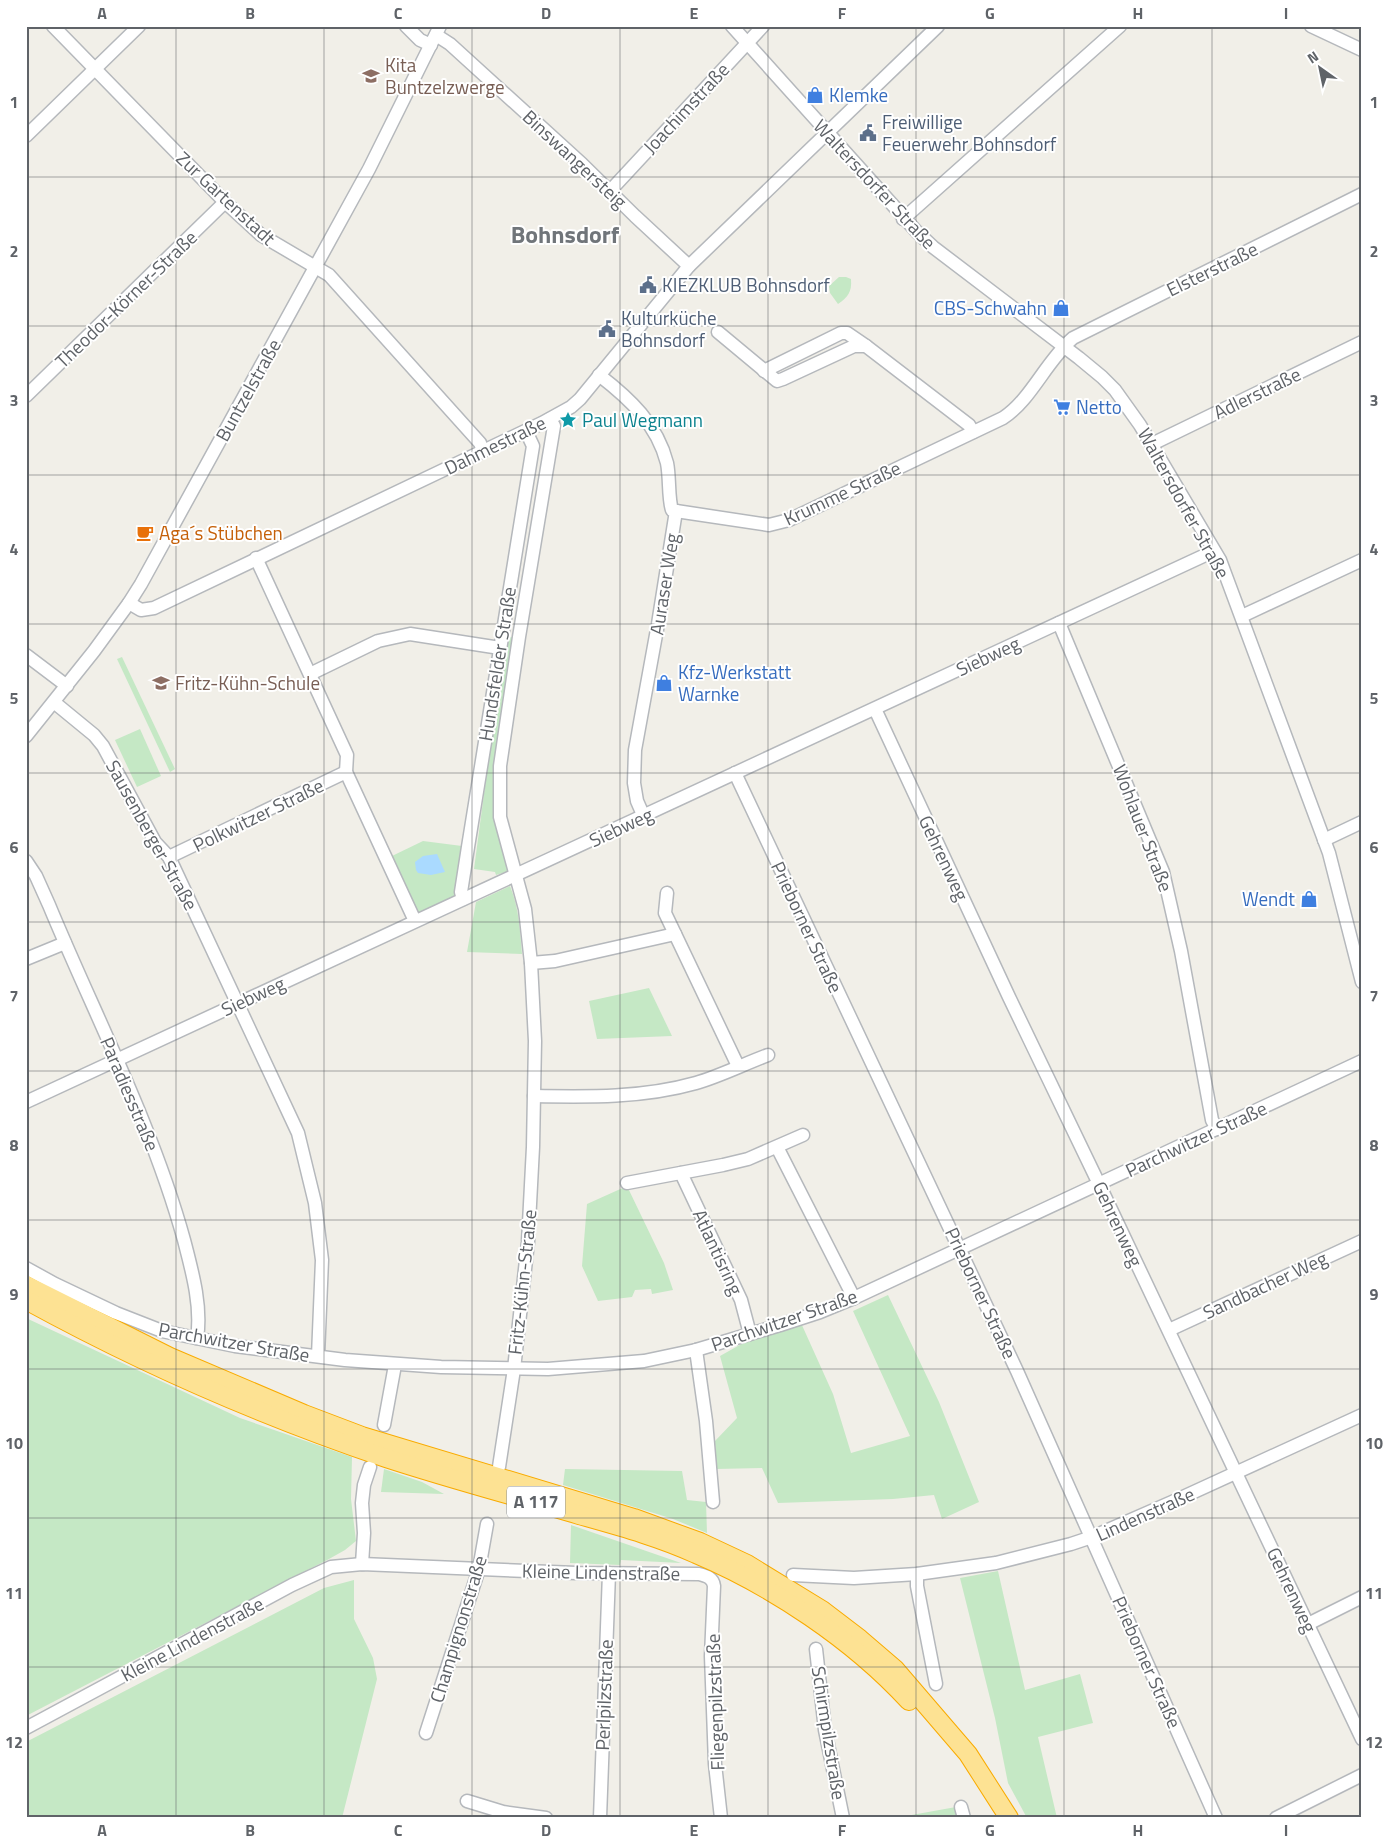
<svg xmlns="http://www.w3.org/2000/svg" width="1388" height="1844" viewBox="0 0 1388 1844" font-family="'Titillium Web',sans-serif">
<rect width="100%" height="100%" fill="#f1efe8"/>
<g fill="#c5e8c5">
<path d="M839 277H846L851 279C852 292 848 297 838 304L830 293 829 286Z"/>
<path d="M505 636 517 638 494 770 509 871 496 875 495 872 474 869Z"/>
<path d="M122 657 175 769 170 772 117 659Z"/>
<path d="M140 729 161 776 137 787 115 740Z"/>
<path d="M423 841 462 846 454 897 418 914 392 856Z"/>
<path d="M510 886C519 908 520 930 522 954L467 952 476 902Z"/>
<path d="M649 988 672 1036 597 1039 589 1001Z"/>
<path d="M627 1186 664 1263 673 1290 652 1294 651 1289 635 1290 632 1297 598 1301 582 1266 587 1204Z"/>
<path d="M888 1295 939 1402 979 1502 942 1519 934 1495 893 1499 778 1503 762 1468 716 1469 715 1441 737 1418 720 1356 754 1337 801 1323 833 1394 851 1453 910 1436 853 1311Z"/>
<path d="M26 1318 240 1418 352 1457 351 1499 356 1541 345 1550 329 1559 26 1716Z"/>
<path d="M384 1469 422 1482 444 1494 381 1492Z"/>
<path d="M565 1469 682 1471 687 1500 706 1502 707 1533 673 1519 563 1485Z"/>
<path d="M571 1525 681 1563 621 1560 620 1565 570 1563Z"/>
<path d="M998 1571 1025 1690 1080 1674 1093 1723 1038 1737 1057 1818H1027L1008 1783 995 1718 960 1578Z"/>
<path d="M354 1580V1619L373 1658 377 1679 342 1818H26V1742L324 1588Z"/>
<path d="M956 1807 958 1818H906V1816Z"/>
</g>
<path fill="#aadaff" d="M437 854 445 872 431 875 418 873 416 870 415 862 423 856Z"/>
<g fill="none" stroke-linecap="round" stroke-linejoin="round">
<g stroke="#b5b8bc" stroke-width="15">
<g id="minor">
<path d="M53 26 225 202 261 235 329 275 480 443 483 451"/>
<path d="M406 26 420 40 431 45"/>
<path d="M732 26 917 232 933 247 1079 358 1102 377 1115 390 1140 425 1220 560 1329 853 1362 982"/>
<path d="M1311 26 1362 50"/>
<path d="M436 35 450 44 582 164 635 216 689 266"/>
<path d="M26 136 139 26"/>
<path d="M610 191 763 26"/>
<path d="M903 219 1120 26"/>
<path d="M718 332 777 381 783 379 854 346H866L969 425 973 432"/>
<path d="M764 371 841 333H847L866 346"/>
<path d="M599 375C630 399 657 424 667 463 670 478 668 498 672 510L676 511"/>
<path d="M26 396 225 202"/>
<path d="M1152 444 1362 342"/>
<path d="M676 511 769 525 789 520 1003 418C1031 400 1046 361 1073 338L1362 194"/>
<path d="M256 558 347 755 346 772 415 921"/>
<path d="M129 603 141 610 154 608 542 423 571 407 580 399 689 266 938 26"/>
<path d="M1242 616 1362 560"/>
<path d="M1059 623 1163 872 1181 951 1212 1120 1217 1129"/>
<path d="M26 655 67 686"/>
<path d="M310 674 378 641 410 634 500 648"/>
<path d="M55 703 94 735 103 746 155 842 169 857 298 1133 315 1203 322 1260 318 1356"/>
<path d="M875 709 1009 997 1099 1184 1362 1739"/>
<path d="M26 736 94 651 129 603 141 584 369 169 440 26"/>
<path d="M735 773 1017 1371 1216 1818"/>
<path d="M644 817 637 801 634 783 635 750 658 624 676 511"/>
<path d="M1324 840 1362 822"/>
<path d="M169 857 346 772"/>
<path d="M26 861 36 876 49 905C95 1016 152 1124 184 1240 192 1271 202 1306 197 1338"/>
<path d="M667 893 665 913 738 1066"/>
<path d="M463 899 461 892 468 847 533 446 526 431"/>
<path d="M26 959 65 943"/>
<path d="M531 963 555 961 675 934"/>
<path d="M534 1096C589 1097 643 1098 696 1083 720 1076 744 1064 768 1055"/>
<path d="M26 1102 1214 551"/>
<path d="M777 1147 854 1298"/>
<path d="M681 1173 741 1300 750 1334"/>
<path d="M627 1183 723 1165 748 1159 803 1135"/>
<path d="M26 1268 55 1284 116 1313 162 1331 235 1346 345 1360 441 1367 548 1369 644 1361 696 1350 780 1325 820 1312 854 1298 1362 1061"/>
<path d="M1169 1330 1362 1241"/>
<path d="M696 1350 706 1421 713 1502"/>
<path d="M384 1425 395 1365"/>
<path d="M499 1467 514 1369 528 1242 533 1147 535 1041 531 963 525 909 500 817V766L519 637 554 426 550 419"/>
<path d="M362 1564 364 1533 362 1503 364 1485 370 1467"/>
<path d="M917 1574V1586L936 1684"/>
<path d="M793 1575 854 1578 917 1574 996 1563 1071 1544 1092 1537 1172 1502 1362 1415"/>
<path d="M1308 1624 1362 1597"/>
<path d="M816 1649 825 1730 843 1818"/>
<path d="M26 1728 292 1585 331 1567 362 1564 576 1573 699 1574C707 1576 713 1578 714 1586L711 1656 715 1764 721 1818"/>
<path d="M426 1733 479 1569 487 1524"/>
<path d="M467 1801 503 1812 546 1818"/>
<path d="M961 1807 964 1818"/>
<path d="M600 1818 609 1573"/>
<path d="M1276 1818 1362 1775"/>
</g>
</g>
<g stroke="#f9ab00" stroke-width="20">
<g id="highway">
<path d="M26 1285 170 1357 304 1414 362 1436 634 1518 700 1542 747 1564 822 1610 860 1639 895 1669 968 1754 1009 1818"/>
<path d="M26 1300C141 1363 262 1416 386 1458 450 1479 515 1496 579 1515 618 1526 659 1537 696 1554 772 1586 853 1640 909 1701"/>
</g>
</g>
<use href="#minor" stroke="#fff" stroke-width="12"/>
<use href="#highway" stroke="#fde293" stroke-width="18"/>
</g>
<path fill="none" stroke="#5f6368" stroke-width="1" stroke-opacity="0.55" d="M176 26V1818M324 26V1818M472 26V1818M620 26V1818M768 26V1818M916 26V1818M1064 26V1818M1212 26V1818M26 177H1362M26 326H1362M26 475H1362M26 624H1362M26 773H1362M26 922H1362M26 1071H1362M26 1220H1362M26 1369H1362M26 1518H1362M26 1667H1362"/>
<defs>
<g id="school-bare" transform="scale(1.35)"><path d="M0-5L7-2L0 1L-7-2ZM-4 1L0 2.5L4 1V4Q0 6-4 4Z" fill="#8d6e63" stroke="#fff" stroke-width="2.5" paint-order="stroke"/></g>
<g id="shop-bare" transform="scale(1.35)"><path d="M-5-2.5h2.3a2.7 3.5 0 0 1 5.4 0H5L5.5 6h-11ZM-1.5-2.5h3a1.5 2.3 0 0 0-3 0Z" fill="#3f7fe0" stroke="#fff" stroke-width="2.5" paint-order="stroke"/></g>
<g id="civic-bare" transform="scale(1.35)"><path d="M-.6-6.5H3V-4.5H.6V-3L4-1V1h2V6H-6V1h2V-1L-.6-3ZM-1.2 2.5V6h2.4V2.5Z" fill="#5c6f8a" stroke="#fff" stroke-width="2.5" paint-order="stroke"/></g>
<g id="supermarket-bare" transform="scale(1.35)"><path d="M-6-5.5h2.5l.6 2H6L4.5 2H-2.5L-4.4-4H-6ZM-1.5 3.2a1.3 1.3 0 1 0 .1 0ZM3 3.2a1.3 1.3 0 1 0 .1 0Z" fill="#3f7fe0" stroke="#fff" stroke-width="2.5" paint-order="stroke"/></g>
<g id="sight-bare" transform="scale(1.35)"><path d="M0-6L1.8-2.2L6-1.7L2.9 1.2L3.7 5.4L0 3.3L-3.7 5.4L-2.9 1.2L-6-1.7L-1.8-2.2Z" fill="#0f9aa8" stroke="#fff" stroke-width="2.5" paint-order="stroke"/></g>
<g id="cafe-bare" transform="scale(1.35)"><path d="M-5.5-4.5H6V0H3Q3 3.5 0 3.5H-2.5Q-5.5 3.5-5.5 0ZM3-3.2v2h1.7v-2ZM-6 4.5H4V6H-6Z" fill="#e8710a" stroke="#fff" stroke-width="2.5" paint-order="stroke"/></g>
</defs>
<g fill-rule="evenodd">
<use href="#school-bare" x="371" y="76"/>
<use href="#shop-bare" x="815" y="95"/>
<use href="#civic-bare" x="868" y="133"/>
<use href="#civic-bare" x="648" y="285"/>
<use href="#shop-bare" x="1061" y="308"/>
<use href="#civic-bare" x="607" y="329"/>
<use href="#supermarket-bare" x="1062" y="407"/>
<use href="#sight-bare" x="568" y="420"/>
<use href="#cafe-bare" x="145" y="533"/>
<use href="#school-bare" x="161" y="683"/>
<use href="#shop-bare" x="664" y="683"/>
<use href="#shop-bare" x="1309" y="899"/>
</g>
<g text-anchor="middle" stroke-width="4" stroke-linejoin="round" paint-order="stroke">
<rect fill="#fff" stroke="#8f9295" stroke-width="1" x="507" y="1486.5" width="58" height="31" rx="4"/>
<g font-size="18" font-weight="bold" fill="#5f6368">
<text x="536" y="1508">A 117</text>
</g>
<g font-size="19" fill="#785e54" stroke="#fff" text-anchor="start">
<text x="385" y="72">Kita<tspan x="385" dy="22">Buntzelzwerge</tspan></text>
<text x="175" y="690">Fritz-Kühn-Schule</text>
</g>
<g font-size="19" fill="#366cbe" stroke="#fff" text-anchor="start">
<text x="829" y="102">Klemke</text>
<text x="1047" y="315" text-anchor="end">CBS-Schwahn</text>
<text x="1076" y="414">Netto</text>
<text x="678" y="679">Kfz-Werkstatt<tspan x="678" dy="22">Warnke</tspan></text>
<text x="1295" y="906" text-anchor="end">Wendt</text>
</g>
<g font-size="19" fill="#5f6368" stroke="#fff">
<text transform="translate(686 108) rotate(-47)" y="7">Joachimstraße</text>
<text transform="translate(575 159) rotate(43)" y="7">Binswangersteig</text>
<text transform="translate(875 184) rotate(47)" y="7">Waltersdorfer Straße</text>
<text transform="translate(226 198) rotate(43)" y="7">Zur Gartenstadt</text>
<text transform="translate(1212 269) rotate(-26)" y="7">Elsterstraße</text>
<text transform="translate(126 299) rotate(-44)" y="7">Theodor-Körner-Straße</text>
<text transform="translate(248 390) rotate(-61)" y="7">Buntzelstraße</text>
<text transform="translate(1257 393) rotate(-26)" y="7">Adlerstraße</text>
<text transform="translate(495 445) rotate(-26)" y="7">Dahmestraße</text>
<text transform="translate(842 493) rotate(-25)" y="7">Krumme Straße</text>
<text transform="translate(1184 503) rotate(61)" y="7">Waltersdorfer Straße</text>
<text transform="translate(664 584) rotate(-81)" y="7">Auraser Weg</text>
<text transform="translate(988 656) rotate(-25)" y="7">Siebweg</text>
<text transform="translate(497 664) rotate(-81)" y="7">Hundsfelder Straße</text>
<text transform="translate(258 815) rotate(-26)" y="7">Polkwitzer Straße</text>
<text transform="translate(621 827) rotate(-25)" y="7">Siebweg</text>
<text transform="translate(1143 828) rotate(69)" y="7">Wohlauer Straße</text>
<text transform="translate(152 835) rotate(61)" y="7">Sausenberger Straße</text>
<text transform="translate(944 858) rotate(65)" y="7">Gehrenweg</text>
<text transform="translate(807 927) rotate(65)" y="7">Prieborner Straße</text>
<text transform="translate(253 996) rotate(-25)" y="7">Siebweg</text>
<text transform="translate(130 1094) rotate(67)" y="7">Paradiesstraße</text>
<text transform="translate(1196 1139) rotate(-25)" y="7">Parchwitzer Straße</text>
<text transform="translate(1118 1224) rotate(65)" y="7">Gehrenweg</text>
<text transform="translate(718 1252) rotate(65)" y="7">Atlantisring</text>
<text transform="translate(522 1282) rotate(-84)" y="7">Fritz-Kühn-Straße</text>
<text transform="translate(1265 1285) rotate(-25)" y="7">Sandbacher Weg</text>
<text transform="translate(981 1293) rotate(65)" y="7">Prieborner Straße</text>
<text transform="translate(784 1320) rotate(-19)" y="7">Parchwitzer Straße</text>
<text transform="translate(234 1342) rotate(10)" y="7">Parchwitzer Straße</text>
<text transform="translate(1145 1514) rotate(-24)" y="7">Lindenstraße</text>
<text transform="translate(601 1572) rotate(1)" y="7">Kleine Lindenstraße</text>
<text transform="translate(1292 1590) rotate(65)" y="7">Gehrenweg</text>
<text transform="translate(458 1629) rotate(-73)" y="7">Champignonstraße</text>
<text transform="translate(192 1639) rotate(-28)" y="7">Kleine Lindenstraße</text>
<text transform="translate(1147 1662) rotate(66)" y="7">Prieborner Straße</text>
<text transform="translate(604 1695) rotate(-88)" y="7">Perlpilzstraße</text>
<text transform="translate(715 1702) rotate(-92)" y="7">Fliegenpilzstraße</text>
<text transform="translate(829 1733) rotate(81)" y="7">Schirmpilzstraße</text>
</g>
<g font-size="19" fill="#4e5e75" stroke="#fff" text-anchor="start">
<text x="882" y="129">Freiwillige<tspan x="882" dy="22">Feuerwehr Bohnsdorf</tspan></text>
<text x="662" y="292">KIEZKLUB Bohnsdorf</text>
<text x="621" y="325">Kulturküche<tspan x="621" dy="22">Bohnsdorf</tspan></text>
</g>
<g font-size="19" fill="#0d838f" stroke="#fff" text-anchor="start">
<text x="582" y="427">Paul Wegmann</text>
</g>
<g font-size="19" fill="#c56008" stroke="#fff" text-anchor="start">
<text x="159" y="540">Aga´s Stübchen</text>
</g>
<g font-size="24" font-weight="bold" fill="#70757a" stroke="#fff">
<text x="565" y="243">Bohnsdorf</text>
</g>
</g>
<rect width="1388" height="1844" fill="none" stroke="#ffffff" stroke-width="55"/>
<g transform="translate(1320 68) rotate(327)" stroke="#ffffff" stroke-width="4" paint-order="stroke">
<path d="M0-4L9 19L0 12L-9 19Z" fill="#5f6368"/>
<text y="-8" font-size="14" font-weight="bold" text-anchor="middle" fill="#5f6368">N</text>
</g>
<rect x="28" y="28" width="1332" height="1788" fill="none" stroke="#5f6368" stroke-width="2"/>
<g font-size="16" text-anchor="middle" font-weight="bold" fill="#5f6368">
<text x="102" y="19">A</text>
<text x="250" y="19">B</text>
<text x="398" y="19">C</text>
<text x="546" y="19">D</text>
<text x="694" y="19">E</text>
<text x="842" y="19">F</text>
<text x="990" y="19">G</text>
<text x="1138" y="19">H</text>
<text x="1286" y="19">I</text>
<text x="14" y="108">1</text>
<text x="1374" y="108">1</text>
<text x="14" y="257">2</text>
<text x="1374" y="257">2</text>
<text x="14" y="406">3</text>
<text x="1374" y="406">3</text>
<text x="14" y="555">4</text>
<text x="1374" y="555">4</text>
<text x="14" y="704">5</text>
<text x="1374" y="704">5</text>
<text x="14" y="853">6</text>
<text x="1374" y="853">6</text>
<text x="14" y="1002">7</text>
<text x="1374" y="1002">7</text>
<text x="14" y="1151">8</text>
<text x="1374" y="1151">8</text>
<text x="14" y="1300">9</text>
<text x="1374" y="1300">9</text>
<text x="14" y="1449">10</text>
<text x="1374" y="1449">10</text>
<text x="14" y="1599">11</text>
<text x="1374" y="1599">11</text>
<text x="14" y="1748">12</text>
<text x="1374" y="1748">12</text>
<text x="102" y="1836">A</text>
<text x="250" y="1836">B</text>
<text x="398" y="1836">C</text>
<text x="546" y="1836">D</text>
<text x="694" y="1836">E</text>
<text x="842" y="1836">F</text>
<text x="990" y="1836">G</text>
<text x="1138" y="1836">H</text>
<text x="1286" y="1836">I</text>
</g>
</svg>
